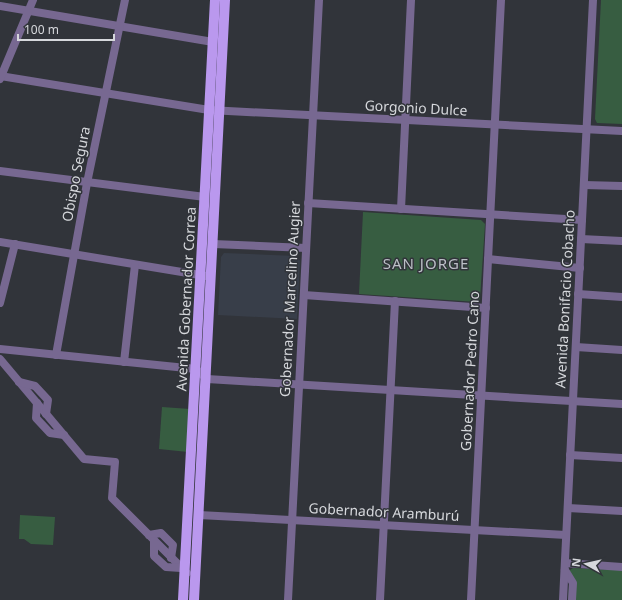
<svg xmlns="http://www.w3.org/2000/svg" width="622" height="600" viewBox="0 0 622 600" font-family="'Noto Sans',sans-serif">
<rect width="100%" height="100%" fill="#31343a"/>
<path fill="#383e49" d="M224 253 296 256 300 261 297 319 218 315 221 257Z"/>
<g fill="#375d41">
<path d="M601 0H622V124L597 123 595 119Z"/>
<path d="M363 212 481 220 485 224 480 299 477 302 359 294Z"/>
<path d="M162 407 190 409 188 452 159 449Z"/>
<path d="M20 515 55 517 53 545 31 544 24 539H19Z"/>
<path d="M573 568 622 570V600H568L570 570Z"/>
</g>
<g fill="none" stroke-linecap="round" stroke-linejoin="round">
<g stroke="#776891" stroke-width="8">
<path d="M0 6 213 42"/>
<path d="M0 76 209 110 622 131"/>
<path d="M0 79 33 0"/>
<path d="M0 171 205 197"/>
<path d="M584 185 622 186"/>
<path d="M308 203 582 220"/>
<path d="M401 209 411 0"/>
<path d="M581 239 622 241"/>
<path d="M0 242 206 276"/>
<path d="M213 244 306 248"/>
<path d="M488 259 580 268"/>
<path d="M578 294 622 297"/>
<path d="M304 295 486 308"/>
<path d="M0 303 15 244"/>
<path d="M576 347 622 350"/>
<path d="M0 349 196 369 207 379 622 404"/>
<path d="M56 355 87 183 125 0"/>
<path d="M0 359 84 459 115 462 112 498 187 573"/>
<path d="M124 362 135 265"/>
<path d="M19 382 35 386 48 400 46 414"/>
<path d="M37 403 36 418 50 433 64 435"/>
<path d="M570 455 622 458"/>
<path d="M568 508 622 511"/>
<path d="M199 515 566 535"/>
<path d="M149 535 161 533 173 545 171 558"/>
<path d="M154 541V556L166 567 181 568"/>
<path d="M565 563 622 567"/>
<path d="M565 570 573 583 572 600"/>
<path d="M288 600 319 0"/>
<path d="M380 600 395 301"/>
<path d="M471 600 501 0"/>
<path d="M563 600 593 0"/>
</g>
<g stroke="#ba98ee" stroke-width="10">
<path d="M183 600 215 0"/>
<path d="M194 600 225 0"/>
</g>
</g>
<g text-anchor="middle" stroke-width="3" stroke-linejoin="round" paint-order="stroke">
<g font-size="14" fill="#d6d8dc" stroke="#31343a">
<text transform="translate(416 108) rotate(3)" y="5">Gorgonio Dulce</text>
<text transform="translate(76 174) rotate(-79)" y="5">Obispo Segura</text>
<text transform="translate(186 299) rotate(-87)" y="5">Avenida Gobernador Correa</text>
<text transform="translate(290 299) rotate(-87)" y="5">Gobernador Marcelino Augier</text>
<text transform="translate(565 299) rotate(-87)" y="5">Avenida Bonifacio Cobacho</text>
<text transform="translate(470 371) rotate(-87)" y="5">Gobernador Pedro Cano</text>
<text transform="translate(384 512) rotate(3)" y="5">Gobernador Aramburú</text>
</g>
<g font-size="15" letter-spacing="1" fill="#bbbfc6" stroke="#31343a">
<text x="426" y="269">SAN JORGE</text>
</g>
</g>
<g transform="translate(586 564) rotate(278)" stroke="#31343a" stroke-width="3" paint-order="stroke">
<path d="M0-3L7 15L0 10L-7 15Z" fill="#d6d8dc"/>
<text y="-6" font-size="11" font-weight="bold" text-anchor="middle" fill="#d6d8dc">N</text>
</g>
<path d="M18 34v6h96v-6" fill="none" stroke="#d6d8dc" stroke-width="2"/>
<text x="24" y="34" font-size="12" fill="#d6d8dc" stroke="#31343a" stroke-width="3" paint-order="stroke">100 m</text>
</svg>
